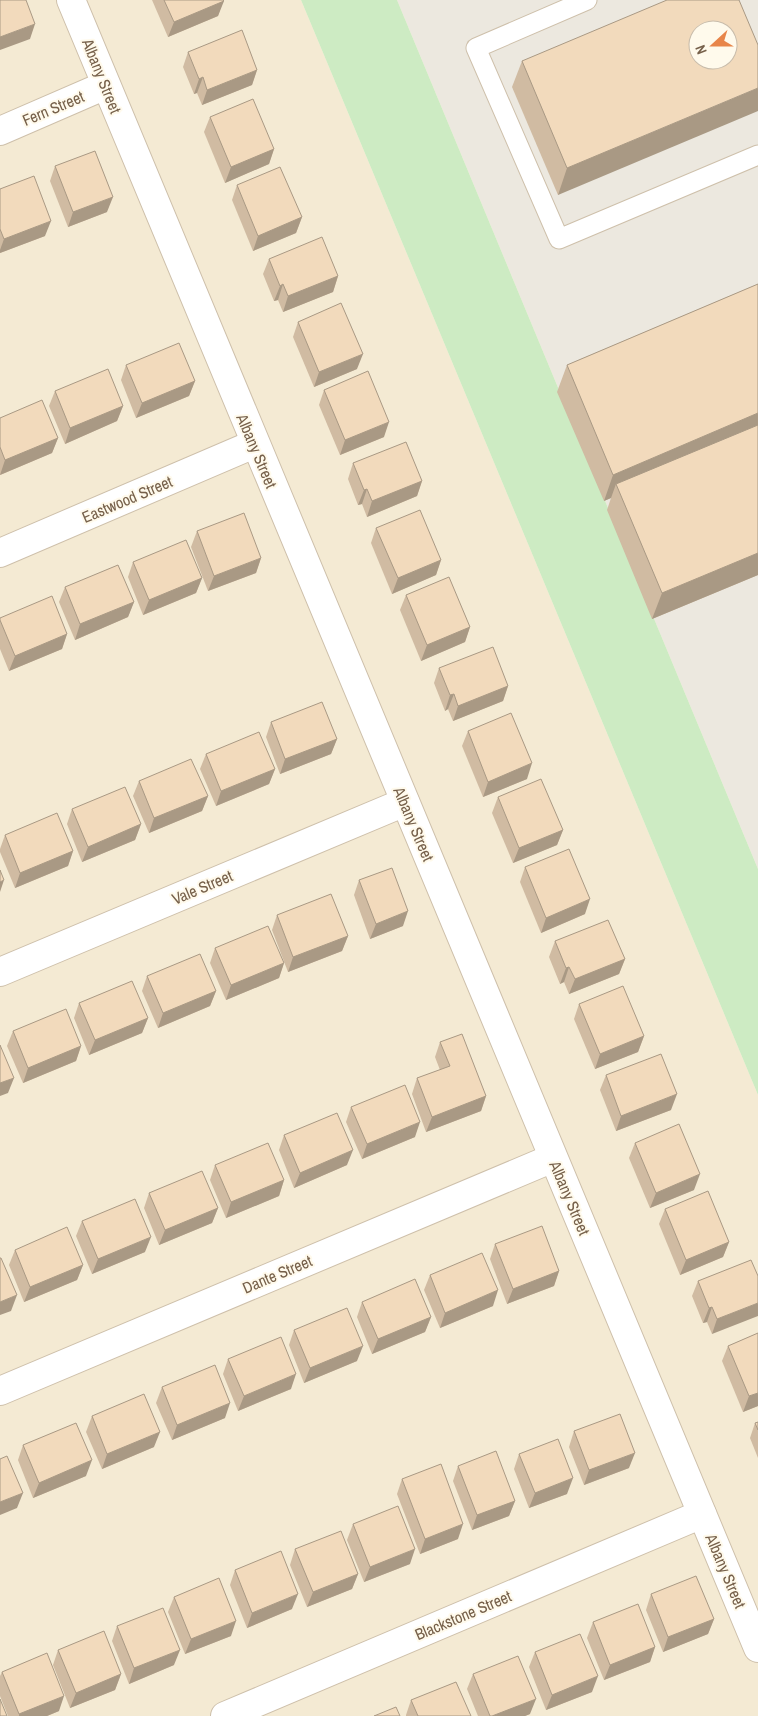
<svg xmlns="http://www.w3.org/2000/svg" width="758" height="1716" viewBox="0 0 758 1716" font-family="'Archivo Narrow',sans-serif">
<rect width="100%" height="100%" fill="#fdf7e5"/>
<path fill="#f4ead3" d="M0 0H301L758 1095V1716H0Z"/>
<path fill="#ece8df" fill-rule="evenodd" d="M397 0H758V869ZM698 30H728V60H698Z"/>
<path fill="#cdebc3" d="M301 0H397L758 869V1095Z"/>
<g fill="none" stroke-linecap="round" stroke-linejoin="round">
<g stroke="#cec0ab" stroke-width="21">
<path id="lane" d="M587 0 476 48 559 239 758 155"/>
</g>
<g stroke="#cec0ab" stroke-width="30">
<g id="street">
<path d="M71 0 758 1648"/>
<path d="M0 131 106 85"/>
<path d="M0 553 254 444"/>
<path d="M0 972 405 802"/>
<path d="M0 1391 553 1158"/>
<path d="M225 1716 702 1514"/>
</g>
</g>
<use href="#lane" stroke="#fff" stroke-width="19"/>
<use href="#street" stroke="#fff" stroke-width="28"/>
</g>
<g fill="#d0bba2">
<path d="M152 0H223L218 16 168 37Z"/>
<path d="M758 45 558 195 512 87 522 61Z"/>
<path d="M188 52 257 70 252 85 202 105 197 93 194 94 183 67Z"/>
<path d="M210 117 274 149 269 164 225 183 204 132Z"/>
<path d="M55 166 107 212 68 227 50 181Z"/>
<path d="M237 185 302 217 296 233 253 251 232 200Z"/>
<path d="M0 189 45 236 0 253Z"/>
<path d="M269 259 338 276 333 292 283 312 278 300 274 301 263 274Z"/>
<path d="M758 284V575L652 619 607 510 611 498 604 501 557 392 567 365Z"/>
<path d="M298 322 357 369 314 387 293 337Z"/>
<path d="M126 365 195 381 189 396 136 418 121 380Z"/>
<path d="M324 390 384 437 340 455 319 405Z"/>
<path d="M55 391 123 406 117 421 65 444 49 406Z"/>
<path d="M0 418 58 438 52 453 0 475Z"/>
<path d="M353 463 422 481 417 496 367 517 362 504 358 505 348 479Z"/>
<path d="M376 528 441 560 436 575 392 594 371 543Z"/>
<path d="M197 531 261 558 256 573 208 591 191 547Z"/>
<path d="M133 562 202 578 196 593 143 615 128 577Z"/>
<path d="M65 587 134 602 128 617 75 640 59 602Z"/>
<path d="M406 595 470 627 465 642 421 661 400 610Z"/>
<path d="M0 618 67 634 62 649 9 671 0 649Z"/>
<path d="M439 668 508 686 503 701 453 721 448 709 445 711 434 683Z"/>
<path d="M271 722 337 739 331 754 280 774 266 737Z"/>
<path d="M468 731 527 779 483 797 462 746Z"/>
<path d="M206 754 275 769 269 784 216 806 200 769Z"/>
<path d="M139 781 208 796 202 811 149 833 133 796Z"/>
<path d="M498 797 563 830 557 845 513 863 492 813Z"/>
<path d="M72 809 141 824 135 840 82 862 67 824Z"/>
<path d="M5 835 73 851 68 866 15 888 0 852V849Z"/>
<path d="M525 867 585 914 541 933 520 882Z"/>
<path d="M359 880 403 926 370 939 354 895Z"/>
<path d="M277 915 348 936 342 951 288 972 272 930Z"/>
<path d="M555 941 625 959 619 974 569 994 564 982 560 984 549 957Z"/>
<path d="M215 948 284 963 279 978 226 1000 210 963Z"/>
<path d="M147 976 216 991 210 1006 158 1028 142 991Z"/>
<path d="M79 1003 148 1018 142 1033 89 1055 74 1018Z"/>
<path d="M579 1004 644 1036 638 1052 595 1069 574 1019Z"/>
<path d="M13 1031 81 1046 76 1061 23 1083 7 1046Z"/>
<path d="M440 1042 486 1096 481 1111 426 1132 412 1094 417 1078 440 1070 435 1057Z"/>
<path d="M606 1075 671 1110 616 1131 600 1090Z"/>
<path d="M351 1107 415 1137 362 1159 346 1122Z"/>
<path d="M284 1135 347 1165 294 1188 279 1150Z"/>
<path d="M635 1143 694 1190 650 1208 629 1158Z"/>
<path d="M215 1165 284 1180 279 1196 226 1218 210 1180Z"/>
<path d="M149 1193 218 1208 212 1223 159 1245 144 1208Z"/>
<path d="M665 1209 729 1242 723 1257 680 1275 659 1224Z"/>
<path d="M82 1221 145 1252 92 1274 76 1236Z"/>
<path d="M495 1244 559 1271 554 1286 507 1304 490 1259Z"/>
<path d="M15 1250 83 1265 77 1280 24 1302 9 1265Z"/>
<path d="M430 1275 493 1306 440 1328 424 1290Z"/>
<path d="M758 1276 712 1334 707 1322 703 1323 692 1296 698 1281Z"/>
<path d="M362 1302 431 1317 425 1332 372 1354 357 1317Z"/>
<path d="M294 1330 357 1361 304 1383 289 1345Z"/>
<path d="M758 1333V1406L743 1412 722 1361 728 1346Z"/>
<path d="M228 1359 291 1389 238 1411 223 1374Z"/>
<path d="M162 1387 225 1418 172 1440 156 1403Z"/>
<path d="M92 1416 154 1447 102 1469 86 1432Z"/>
<path d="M758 1422V1458L750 1438 755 1423Z"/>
<path d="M574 1431 629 1468 584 1485 569 1447Z"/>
<path d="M23 1445 86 1476 33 1498 18 1460Z"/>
<path d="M519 1454 567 1494 529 1508 514 1469Z"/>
<path d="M458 1466 515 1501 509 1516 472 1530 453 1481Z"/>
<path d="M402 1479 458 1539 420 1554 397 1494Z"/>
<path d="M353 1524 410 1564 364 1582 347 1540Z"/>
<path d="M295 1549 358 1574 352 1589 307 1607 290 1565Z"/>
<path d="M235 1570 292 1609 247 1628 230 1585Z"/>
<path d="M651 1594 714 1619 708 1634 663 1652 646 1610Z"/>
<path d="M174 1597 231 1636 185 1654 168 1612Z"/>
<path d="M593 1622 655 1647 650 1662 604 1680 587 1638Z"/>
<path d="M117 1626 174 1665 129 1684 112 1641Z"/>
<path d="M58 1650 121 1674 115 1690 70 1708 53 1665Z"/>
<path d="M535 1652 592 1692 546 1710 529 1667Z"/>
<path d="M2 1672 59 1711 47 1716H8L0 1696V1676Z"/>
<path d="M473 1674 530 1714 525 1716H478L467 1689Z"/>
<path d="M411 1700 471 1716H406V1715Z"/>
</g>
<g fill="#a99984">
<path d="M224 1 218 16 168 37 174 22Z"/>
<path d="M35 24 30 39 0 50V37Z"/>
<path d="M257 70 252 85 202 105 207 90Z"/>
<path d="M203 77 197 93 194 94 199 79Z"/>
<path d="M758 88V111L558 195 567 168Z"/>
<path d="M274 149 269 164 225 183 231 167Z"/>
<path d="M113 197 107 212 68 227 73 212Z"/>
<path d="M302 217 296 233 253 251 258 236Z"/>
<path d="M51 221 45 236 0 253V250L4 239Z"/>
<path d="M338 276 333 292 283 312 288 296Z"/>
<path d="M283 284 278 300 274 301 280 286Z"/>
<path d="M363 354 357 369 314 387 319 372Z"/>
<path d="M195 381 189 396 136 418 142 403Z"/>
<path d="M123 406 117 421 65 444 70 428Z"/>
<path d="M758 413V435L616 484 611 498 604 501 613 475Z"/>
<path d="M389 422 384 437 340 455 345 440Z"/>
<path d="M58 438 52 453 0 475 5 460Z"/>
<path d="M422 481 417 496 367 517 372 501Z"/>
<path d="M367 489 362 504 358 505 364 490Z"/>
<path d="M758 553V575L652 619 662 593Z"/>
<path d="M261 558 256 573 208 591 214 576Z"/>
<path d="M441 560 436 575 392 594 398 578Z"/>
<path d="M202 578 196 593 143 615 149 600Z"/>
<path d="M134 602 128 617 75 640 80 624Z"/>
<path d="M470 627 465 642 421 661 427 645Z"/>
<path d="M67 634 62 649 9 671 15 656Z"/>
<path d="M508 686 503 701 453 721 458 706Z"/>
<path d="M454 694 448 709 445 711 450 695Z"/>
<path d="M337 739 331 754 280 774 285 759Z"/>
<path d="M532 763 527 779 483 797 488 782Z"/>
<path d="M275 769 269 784 216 806 221 791Z"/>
<path d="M208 796 202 811 149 833 154 818Z"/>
<path d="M141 824 135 840 82 862 88 847Z"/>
<path d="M563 830 557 845 513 863 519 848Z"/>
<path d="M73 851 68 866 15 888 20 873Z"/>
<path d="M4 880 0 892V882Z"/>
<path d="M590 899 585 914 541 933 546 918Z"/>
<path d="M408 911 403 926 370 939 376 924Z"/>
<path d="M348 936 342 951 288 972 293 957Z"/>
<path d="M625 959 619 974 569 994 575 979Z"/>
<path d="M284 963 279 978 226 1000 231 985Z"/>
<path d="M569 967 564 982 560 984 566 968Z"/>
<path d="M216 991 210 1006 158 1028 163 1013Z"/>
<path d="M148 1018 142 1033 89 1055 95 1040Z"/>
<path d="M644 1036 638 1052 595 1069 600 1054Z"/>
<path d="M81 1046 76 1061 23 1083 28 1068Z"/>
<path d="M14 1078 8 1093 0 1096V1083Z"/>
<path d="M677 1094 671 1110 616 1131 621 1116Z"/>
<path d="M486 1096 481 1111 426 1132 432 1117Z"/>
<path d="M420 1122 415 1137 362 1159 367 1144Z"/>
<path d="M353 1150 347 1165 294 1188 300 1173Z"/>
<path d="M700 1174 694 1190 650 1208 656 1193Z"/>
<path d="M284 1180 279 1196 226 1218 231 1202Z"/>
<path d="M218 1208 212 1223 159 1245 165 1230Z"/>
<path d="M151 1237 145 1252 92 1274 98 1259Z"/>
<path d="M729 1242 723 1257 680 1275 686 1260Z"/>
<path d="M83 1265 77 1280 24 1302 30 1287Z"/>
<path d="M559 1271 554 1286 507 1304 513 1289Z"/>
<path d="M498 1290 493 1306 440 1328 445 1313Z"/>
<path d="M17 1295 11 1311 0 1315V1302Z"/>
<path d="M758 1303V1316L712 1334 717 1319Z"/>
<path d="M712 1307 707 1322 703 1323 709 1308Z"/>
<path d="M431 1317 425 1332 372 1354 378 1339Z"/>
<path d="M363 1346 357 1361 304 1383 310 1368Z"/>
<path d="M296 1374 291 1389 238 1411 244 1396Z"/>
<path d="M758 1393V1406L743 1412 749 1396Z"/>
<path d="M230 1403 225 1418 172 1440 177 1425Z"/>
<path d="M160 1432 154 1447 102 1469 107 1454Z"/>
<path d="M635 1453 629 1468 584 1485 589 1470Z"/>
<path d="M92 1460 86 1476 33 1498 39 1483Z"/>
<path d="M573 1478 567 1494 529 1508 535 1493Z"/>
<path d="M23 1493 17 1508 0 1515V1502Z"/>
<path d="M515 1501 509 1516 472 1530 477 1515Z"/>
<path d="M463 1524 458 1539 420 1554 425 1539Z"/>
<path d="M415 1549 410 1564 364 1582 370 1567Z"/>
<path d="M358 1574 352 1589 307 1607 313 1592Z"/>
<path d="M298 1594 292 1609 247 1628 252 1613Z"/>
<path d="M714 1619 708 1634 663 1652 668 1637Z"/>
<path d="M236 1621 231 1636 185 1654 191 1639Z"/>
<path d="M655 1647 650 1662 604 1680 610 1665Z"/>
<path d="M180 1650 174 1665 129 1684 134 1668Z"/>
<path d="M121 1674 115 1690 70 1708 76 1693Z"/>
<path d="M598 1676 592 1692 546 1710 552 1695Z"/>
<path d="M64 1696 59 1711 47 1716H19V1714Z"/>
<path d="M536 1699 530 1714 525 1716H492Z"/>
</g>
<g fill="#f2dabc" stroke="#a99984" fill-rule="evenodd">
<path d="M0 0H26L35 24 0 37Z"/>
<path d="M164 0H223L224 1 174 22Z"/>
<path d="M667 0H739L758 45V88L567 168 522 61ZM698 30H728V60H698Z"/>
<path d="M242 30 257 70 207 90 203 77 199 79 188 52Z"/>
<path d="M253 99 274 149 231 167 210 117Z"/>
<path d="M95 151 113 197 73 212 55 166Z"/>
<path d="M280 167 302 217 258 236 237 185Z"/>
<path d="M34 176 51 221 4 239 0 229V189Z"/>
<path d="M322 237 338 276 288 296 283 284 280 286 269 259Z"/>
<path d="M758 284V413L613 475 567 365Z"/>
<path d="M341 303 363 354 319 372 298 322Z"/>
<path d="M179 343 195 381 142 403 126 365Z"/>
<path d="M108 369 123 406 70 428 55 391Z"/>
<path d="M368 371 389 422 345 440 324 390Z"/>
<path d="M42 400 58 438 5 460 0 447V418Z"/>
<path d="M758 425V553L662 593 616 484Z"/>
<path d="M406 442 422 481 372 501 367 489 364 490 353 463Z"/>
<path d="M420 510 441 560 398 578 376 528Z"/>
<path d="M244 513 261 558 214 576 197 531Z"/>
<path d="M186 540 202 578 149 600 133 562Z"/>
<path d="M118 565 134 602 80 624 65 587Z"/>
<path d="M449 577 470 627 427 645 406 595Z"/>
<path d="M52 596 67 634 15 656 0 620V618Z"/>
<path d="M493 647 508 686 458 706 454 694 450 695 439 668Z"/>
<path d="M322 702 337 739 285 759 271 722Z"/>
<path d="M511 713 532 763 488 782 468 731Z"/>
<path d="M259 732 275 769 221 791 206 754Z"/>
<path d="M191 759 208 796 154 818 139 781Z"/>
<path d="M541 779 563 830 519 848 498 797Z"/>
<path d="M125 787 141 824 88 847 72 809Z"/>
<path d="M57 813 73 851 20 873 5 835Z"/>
<path d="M569 849 590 899 546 918 525 867Z"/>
<path d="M392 868 408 911 376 924 359 880Z"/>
<path d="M0 870 4 880 0 882Z"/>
<path d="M331 894 348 936 293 957 277 915Z"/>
<path d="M608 920 625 959 575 979 569 967 566 968 555 941Z"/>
<path d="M268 926 284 963 231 985 215 948Z"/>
<path d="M200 954 216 991 163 1013 147 976Z"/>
<path d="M132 981 148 1018 95 1040 79 1003Z"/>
<path d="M623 986 644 1036 600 1054 579 1004Z"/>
<path d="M66 1009 81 1046 28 1068 13 1031Z"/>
<path d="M462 1034 486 1096 432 1117 417 1078 450 1066 440 1042Z"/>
<path d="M0 1045 14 1078 0 1083Z"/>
<path d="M661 1054 677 1094 621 1116 606 1075Z"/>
<path d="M405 1085 420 1122 367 1144 351 1107Z"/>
<path d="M337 1113 353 1150 300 1173 284 1135Z"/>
<path d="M679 1124 700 1174 656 1193 635 1143Z"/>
<path d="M268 1143 284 1180 231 1202 215 1165Z"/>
<path d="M202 1171 218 1208 165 1230 149 1193Z"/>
<path d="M708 1191 729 1242 686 1260 665 1209Z"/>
<path d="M135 1199 151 1237 98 1259 82 1221Z"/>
<path d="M542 1226 559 1271 513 1289 495 1244Z"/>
<path d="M67 1227 83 1265 30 1287 15 1250Z"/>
<path d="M482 1253 498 1290 445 1313 430 1275Z"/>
<path d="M0 1258H1L17 1295 0 1302Z"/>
<path d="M751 1260 758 1276V1303L717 1319 712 1307 709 1308 698 1281Z"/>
<path d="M415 1279 431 1317 378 1339 362 1302Z"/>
<path d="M347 1308 363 1346 310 1368 294 1330Z"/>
<path d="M758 1333V1393L749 1396 728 1346Z"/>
<path d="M281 1337 296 1374 244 1396 228 1359Z"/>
<path d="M215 1365 230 1403 177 1425 162 1387Z"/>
<path d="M144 1394 160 1432 107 1454 92 1416Z"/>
<path d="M620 1414 635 1453 589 1470 574 1431Z"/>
<path d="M758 1422V1430L755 1423Z"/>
<path d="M76 1423 92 1460 39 1483 23 1445Z"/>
<path d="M558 1439 573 1478 535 1493 519 1454Z"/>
<path d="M496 1451 515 1501 477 1515 458 1466Z"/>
<path d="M7 1456 23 1493 0 1502V1459Z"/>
<path d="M441 1464 463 1524 425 1539 402 1479Z"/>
<path d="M398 1506 415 1549 370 1567 353 1524Z"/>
<path d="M341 1531 358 1574 313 1592 295 1549Z"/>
<path d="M281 1551 298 1594 252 1613 235 1570Z"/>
<path d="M696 1576 714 1619 668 1637 651 1594Z"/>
<path d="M219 1578 236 1621 191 1639 174 1597Z"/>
<path d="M638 1604 655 1647 610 1665 593 1622Z"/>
<path d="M163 1608 180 1650 134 1668 117 1626Z"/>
<path d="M104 1631 121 1674 76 1693 58 1650Z"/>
<path d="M580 1634 598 1676 552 1695 535 1652Z"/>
<path d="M47 1653 64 1696 19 1714 2 1672Z"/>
<path d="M518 1656 536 1699 492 1716H490L473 1674Z"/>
<path d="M456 1682 471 1716H418L411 1700Z"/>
<path d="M0 1699 7 1716H0Z"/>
<path d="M396 1707 400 1716H374Z"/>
</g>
<g text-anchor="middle" stroke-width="4" stroke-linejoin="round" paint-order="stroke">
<g font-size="16" fill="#76604a" stroke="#fffaec">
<text transform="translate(102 76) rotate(68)" y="6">Albany Street</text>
<text transform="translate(53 108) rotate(-23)" y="6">Fern Street</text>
<text transform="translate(257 451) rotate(67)" y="6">Albany Street</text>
<text transform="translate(127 499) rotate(-23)" y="6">Eastwood Street</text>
<text transform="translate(414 824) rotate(67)" y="6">Albany Street</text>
<text transform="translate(202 887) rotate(-23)" y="6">Vale Street</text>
<text transform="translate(570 1198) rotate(67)" y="6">Albany Street</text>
<text transform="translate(277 1274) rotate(-23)" y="6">Dante Street</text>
<text transform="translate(726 1571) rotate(67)" y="6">Albany Street</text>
<text transform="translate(463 1615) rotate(-23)" y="6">Blackstone Street</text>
</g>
</g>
<g transform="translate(713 45) rotate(249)"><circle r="24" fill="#fffaec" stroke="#c8bcab"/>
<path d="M0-4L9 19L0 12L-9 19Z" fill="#e88549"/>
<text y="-8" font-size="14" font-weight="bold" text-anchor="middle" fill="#76604a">N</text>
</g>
</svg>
